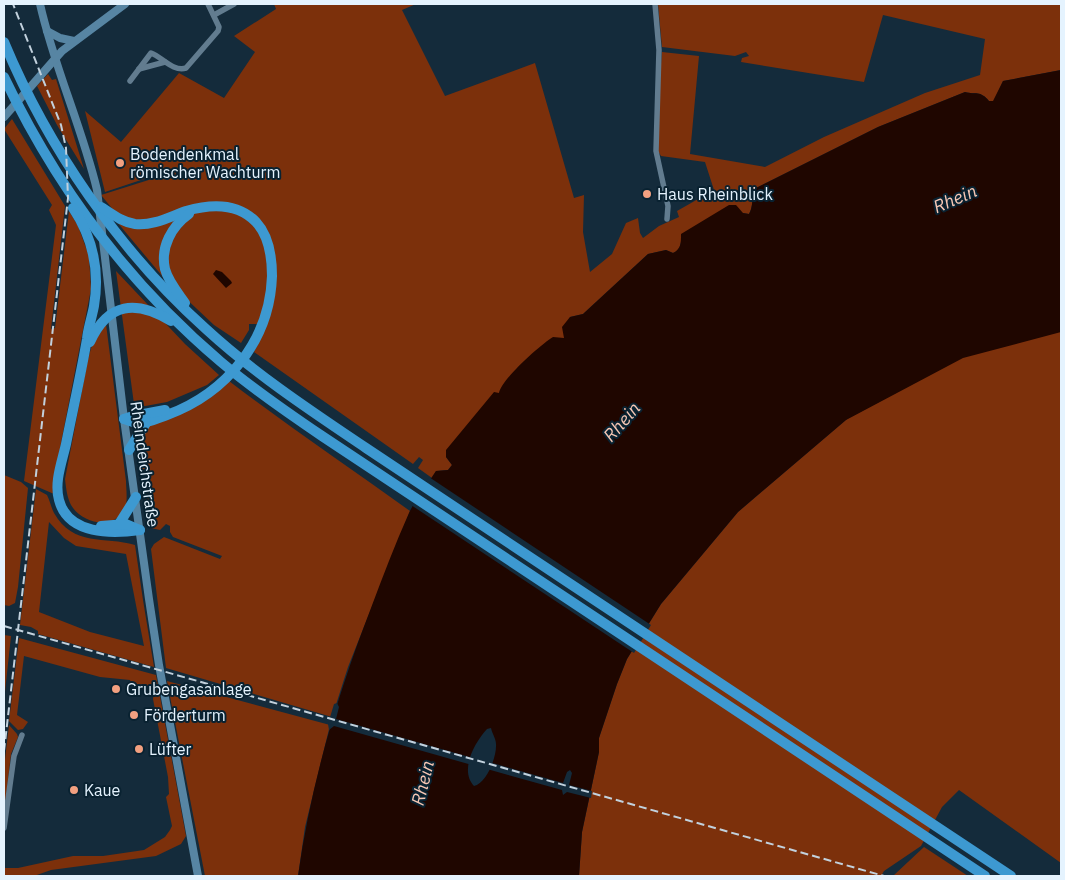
<svg xmlns="http://www.w3.org/2000/svg" width="1065" height="880" viewBox="0 0 1065 880" font-family="'IBM Plex Sans',sans-serif">
<rect width="100%" height="100%" fill="#142b3b"/>
<g fill="#7c300b" fill-rule="evenodd">
<path d="M274 4H416L402 10 445 96 535 63 574 198 584 195 583 232 590 272 612 254 626 223 638 218 640 233 643 238 659 226 679 217 677 211 714 190 705 162 661 156 658 151 657 114 662 52 699 56 690 154 765 167 824 137 925 93 980 75 985 39 883 15 864 82 741 62 742 58 749 56 746 52 735 56 662 47 658 4H1061V70L1003 81 994 101H989C980 90 976 95 965 92L878 127 754 189C752 198 753 207 749 214L743 213 681 242 679 250 673 253 666 250 648 254 583 314 570 317 564 339 559 338 499 393 446 457 452 465 448 470 436 471 432 478 418 468 423 460 419 457 413 464 254 352 265 329 258 324H249V330L241 343 214 325 163 277 117 222 115 212 101 195 174 172V169L105 192 85 111 121 142 179 73 224 98 255 52 234 36 276 9Z"/>
<path d="M48 74 52 80 56 79 84 169 57 125 37 86Z"/>
<path d="M12 119 65 206 51 329 55 328 69 211 78 226 89 256 91 289 61 443 54 494 24 481 56 225 49 210 52 205 4 129Z"/>
<path d="M116 271 185 344 219 375 207 385 167 402 140 407 134 404Z"/>
<path d="M106 324 126 481C126 488 128 501 125 508 115 531 82 524 71 505 67 497 66 488 65 479L88 359 92 345Z"/>
<path d="M1061 330V863L959 790 942 807 921 846 884 871 881 876H579L582 832 599 752V738L617 684 627 659 661 604 738 512 847 419 966 355Z"/>
<path d="M229 381C288 426 350 468 410 511L348 667 332 717 166 668 151 549 154 544 164 537 220 559 222 556 173 537 170 532V526L166 524 160 530 151 528C144 499 135 457 144 428Z"/>
<path d="M4 475 21 482 28 488 18 587 15 603 9 606 4 605Z"/>
<path d="M36 489 47 495C50 501 51 507 54 513 73 547 105 536 135 545L143 600 154 667 38 634V631L31 627 20 625ZM49 522 64 538 76 546 126 554 144 646 90 632 39 612Z"/>
<path d="M4 635 11 636 4 701Z"/>
<path d="M19 638 156 675 186 836 181 844 156 856 51 870 34 876H4V868H18L73 856H103L144 850 165 837 170 830 172 826 166 797 169 794 168 777 153 699 154 692 132 686 130 680 100 677 24 656 17 715 28 722 23 729 18 730 9 721Z"/>
<path d="M167 681 330 725 305 827 298 876H205Z"/>
<path d="M9 725 17 734 18 737 11 754 4 814V768Z"/>
<path d="M924 847 968 876H893Z"/>
</g>
<g fill="#1f0600" fill-rule="evenodd">
<path d="M1061 70V332L963 358 846 420 738 512 661 604 627 659 617 684 599 738V752L582 832 579 876H298C311 783 337 696 371 608 383 576 395 544 409 513 416 498 427 485 436 471L448 470 452 465 446 457V450L494 392 499 393C501 380 540 345 553 337L564 338 562 327 570 317 583 314 648 254 666 250 673 253C681 249 681 243 681 234L729 205H736L743 213 749 214C753 207 752 198 754 189L878 127 965 92C976 95 980 90 989 101H993L1003 81ZM491 728C492 733 496 739 496 744 497 756 487 783 474 786 459 770 475 742 487 729Z"/>
<path d="M216 270 222 272 231 281 232 283 226 288 213 274Z"/>
</g>
<g fill="#142b3b">
<path d="M429 477 651 625 634 653 411 505Z"/>
<path d="M337 703 339 707 336 719 473 758 472 765 334 726 329 730 328 724 334 704Z"/>
<path d="M489 762 563 783 567 772 570 770 572 773 569 785 592 791 591 798 567 792 563 795 562 790 487 769Z"/>
</g>
<g fill="none" stroke-linecap="round" stroke-linejoin="round">
<g stroke="#627c8f" stroke-width="5.5">
<path d="M655 4 659 50 656 151 668 206 667 219"/>
<path d="M214 15 234 4"/>
<path d="M139 69 165 62"/>
<path d="M130 81 151 53C162 57 173 72 186 68L218 31 219 27 208 4"/>
<path d="M4 828 14 756 22 735"/>
</g>
<g stroke="#5785a3" stroke-width="8">
<path d="M40 4C54 67 82 127 97 190L124 419 149 599 159 665 198 876"/>
<path d="M47 31 60 38 74 41"/>
<path d="M4 117 62 51 125 4"/>
</g>
<g stroke="#3d99d1" stroke-width="10">
<path d="M4 42C48 148 120 252 206 329 255 374 311 411 366 448 434 494 503 539 572 585 719 682 865 779 1011 876"/>
<path d="M4 77C56 186 129 284 221 362 253 389 288 413 322 436L985 876"/>
<path d="M101 207C112 214 122 222 135 224 153 226 169 217 186 211 210 204 237 202 256 222 269 236 272 257 272 276 270 340 227 393 167 415 150 421 142 427 124 419"/>
<path d="M73 208C93 238 100 270 94 306 92 317 88 328 87 339 81 374 73 409 66 444 62 462 54 482 59 500 68 535 112 534 140 530"/>
<path d="M185 303C178 293 168 281 165 269 160 247 172 226 189 214"/>
<path d="M90 342C108 302 136 300 171 321"/>
<path d="M124 419 133 416 165 410"/>
<path d="M129 450 146 423"/>
<path d="M119 524 136 497"/>
<path d="M101 526 126 524 140 530"/>
</g>
<g stroke="#c2d1dd" stroke-width="2" stroke-dasharray="8 4" stroke-linecap="butt">
<path d="M4 626 884 876"/>
<path d="M4 751 68 198 66 148 61 125 13 4"/>
</g>
</g>
<g fill="#f2a080" stroke="#092231" stroke-width="2">
<circle cx="120" cy="163" r="5"/>
<circle cx="647" cy="194" r="5"/>
<circle cx="116" cy="689" r="5"/>
<circle cx="134" cy="715" r="5"/>
<circle cx="139" cy="749" r="5"/>
<circle cx="74" cy="790" r="5"/>
</g>
<g text-anchor="middle" stroke-width="4" stroke-linejoin="round" paint-order="stroke">
<g font-size="16" fill="#e5f3fe" stroke="#092231" text-anchor="start">
<text x="130" y="160">Bodendenkmal<tspan x="130" dy="18">römischer Wachturm</tspan></text>
<text x="657" y="200">Haus Rheinblick</text>
<text x="126" y="695">Grubengasanlage</text>
<text x="144" y="721">Förderturm</text>
<text x="149" y="755">Lüfter</text>
<text x="84" y="796">Kaue</text>
</g>
<g font-size="16" fill="#e5f3fe" stroke="#092231">
<text transform="translate(145 464) rotate(82)" y="6">Rheindeichstraße</text>
</g>
<g font-size="18" font-style="italic" fill="#f7c7b4" stroke="#092231">
<text transform="translate(955 199) rotate(-23)" y="6">Rhein</text>
<text transform="translate(622 422) rotate(-49)" y="6">Rhein</text>
<text transform="translate(423 783) rotate(-76)" y="6">Rhein</text>
</g>
</g>
<rect width="1065" height="880" fill="none" stroke="#e5f3fe" stroke-width="10"/>
</svg>
